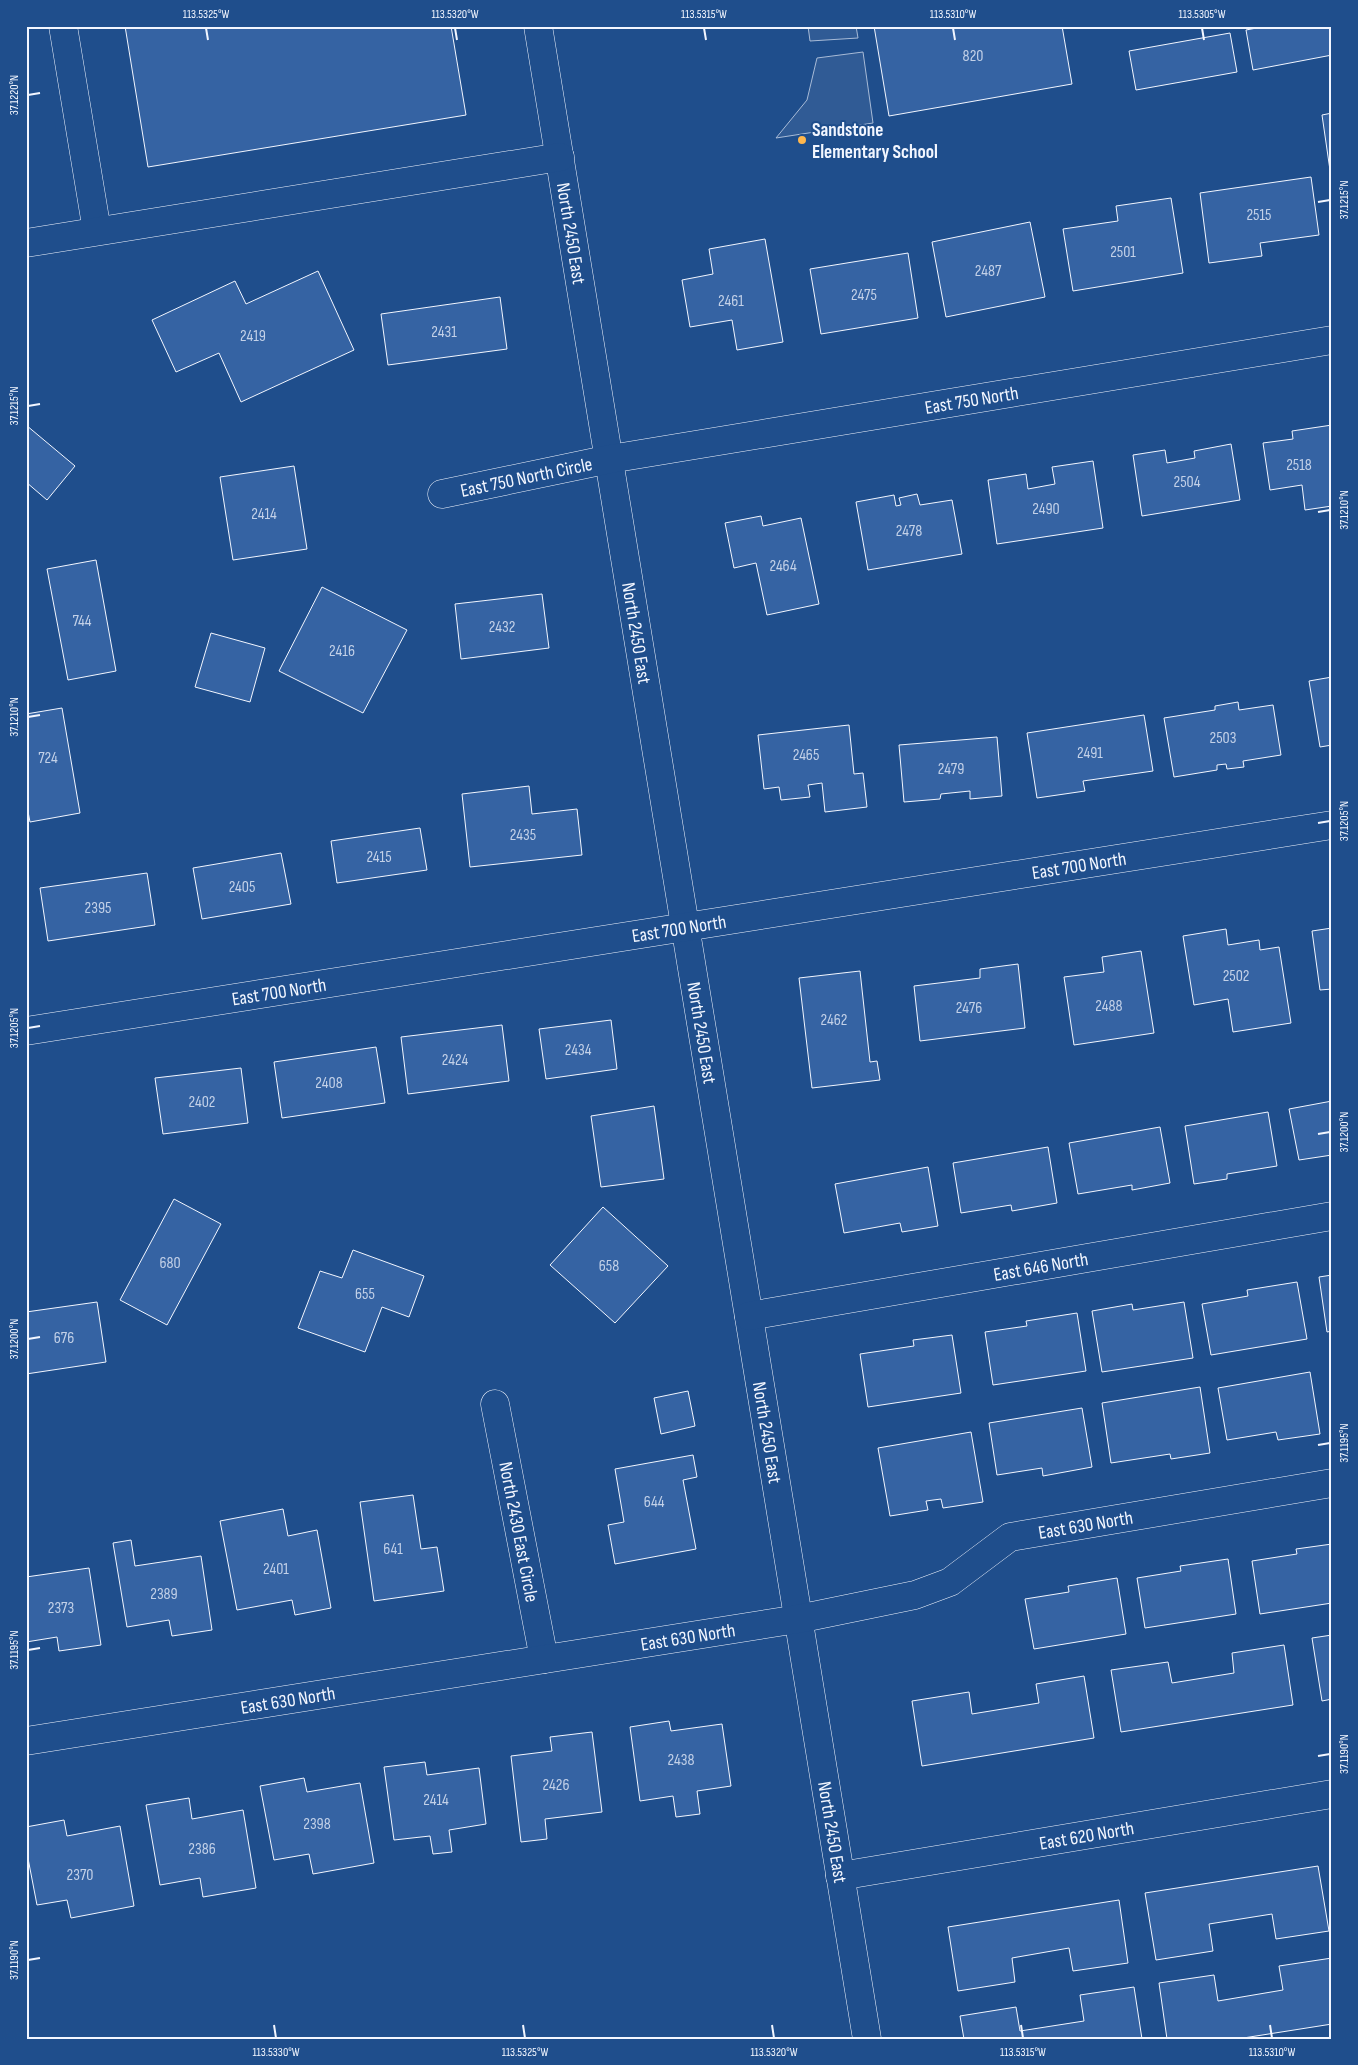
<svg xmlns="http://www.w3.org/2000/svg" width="1358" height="2065" viewBox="0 0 1358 2065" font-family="'Sofia Sans Condensed',sans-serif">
<rect width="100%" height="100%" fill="#1f4e8c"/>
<g fill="#305b95" stroke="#a8bbd7">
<path d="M808 26H856L858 38 810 41Z"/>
<path d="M863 52 873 123 776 138 807 100 817 58Z"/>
</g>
<g fill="#3563a3" stroke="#f2f6ff">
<path d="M125 26H451L466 115 148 167Z"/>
<path d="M874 26H1062L1072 84 889 116Z"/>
<path d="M1267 26H1332V55L1253 70 1246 30Z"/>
<path d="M1230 33 1237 72 1136 90 1129 51Z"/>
<path d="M1332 113V184L1322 115Z"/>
<path d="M1311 177 1319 235 1260 243 1262 256 1209 263 1200 193Z"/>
<path d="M1171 198 1183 273 1073 291 1063 229 1118 221 1116 206Z"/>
<path d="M1030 222 1045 297 946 317 932 242Z"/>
<path d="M765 239 783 342 737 350 732 320 690 327 682 280 713 274 709 249Z"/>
<path d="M908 253 918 318 821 334 810 269Z"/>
<path d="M318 271 354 350 241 402 219 353 176 372 152 320 235 281 246 304Z"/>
<path d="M500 297 507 349 388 365 381 314Z"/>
<path d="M26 425 75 466 47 500 26 482Z"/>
<path d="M1332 425V506L1305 510 1302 485 1270 490 1263 443 1293 439 1292 431Z"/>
<path d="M1231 444 1240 500 1142 516 1133 455 1165 450 1167 463 1195 458 1194 451Z"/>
<path d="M1093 461 1103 528 997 544 988 480 1026 474 1028 489 1055 484 1052 467Z"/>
<path d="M294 466 307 549 233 560 220 477Z"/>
<path d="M917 494 920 505 952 500 962 554 868 570 856 502 894 495 896 506 901 505 899 498Z"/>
<path d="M761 516 763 526 801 518 819 604 767 615 756 563 734 568 725 523Z"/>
<path d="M96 560 116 671 68 680 47 569Z"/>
<path d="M322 587 407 630 363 713 279 671Z"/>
<path d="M542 594 549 648 461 659 455 604Z"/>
<path d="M211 633 265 648 250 702 195 687Z"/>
<path d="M1332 677V745L1320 747 1309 681Z"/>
<path d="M1238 702 1239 710 1273 705 1281 755 1243 761 1244 767 1227 769 1226 764 1217 765V770L1174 777 1164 718 1215 710V706Z"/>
<path d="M62 708 80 813 30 822 26 801V714Z"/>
<path d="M1144 715 1153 771 1083 781 1085 791 1037 798 1027 733Z"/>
<path d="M849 725 854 774 863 773 867 807 825 812 822 783 808 785 810 797 781 800 779 787 764 789 758 735Z"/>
<path d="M997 737 1002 796 970 799V791L941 794 940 799 904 802 899 745Z"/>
<path d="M529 786 532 814 577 809 582 855 470 867 462 794Z"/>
<path d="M420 828 427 870 337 883 331 841Z"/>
<path d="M281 853 291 904 202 919 193 868Z"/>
<path d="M147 873 155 925 48 941 40 888Z"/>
<path d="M1332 928V989L1320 990 1312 931Z"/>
<path d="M1226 929 1228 945 1259 940 1260 950 1279 947 1291 1023 1233 1032 1228 999 1194 1005 1183 936Z"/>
<path d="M1141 951 1154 1033 1074 1045 1064 977 1104 972 1102 957Z"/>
<path d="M1018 964 1025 1028 920 1041 914 986 980 978V969Z"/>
<path d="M860 971 870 1062 877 1061 880 1080 812 1088 799 978Z"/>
<path d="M611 1020 617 1069 546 1079 539 1029Z"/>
<path d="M502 1025 509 1081 408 1094 401 1037Z"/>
<path d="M376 1047 385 1103 282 1118 274 1062Z"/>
<path d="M241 1068 248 1123 163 1134 155 1078Z"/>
<path d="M1332 1101V1155L1299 1160 1289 1109Z"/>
<path d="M654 1106 664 1179 601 1187 591 1116Z"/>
<path d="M1268 1112 1277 1166 1227 1174V1179L1194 1184 1185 1126Z"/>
<path d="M1160 1127 1170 1183 1132 1190V1185L1078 1194 1069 1143Z"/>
<path d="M1048 1147 1057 1203 1012 1211 1011 1205 961 1213 953 1163Z"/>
<path d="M928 1167 938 1226 902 1232 900 1223 844 1233 835 1184Z"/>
<path d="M174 1199 221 1224 167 1325 120 1300Z"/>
<path d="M603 1207 668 1266 615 1323 550 1265Z"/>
<path d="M353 1250 424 1276 409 1317 382 1307 365 1352 298 1328 320 1271 342 1278Z"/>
<path d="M1332 1275V1331L1327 1332 1319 1277Z"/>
<path d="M1297 1282 1307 1339 1211 1355 1202 1304 1248 1296 1247 1290Z"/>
<path d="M97 1302 106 1362 26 1374V1312Z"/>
<path d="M1184 1302 1193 1358 1102 1372 1092 1311 1132 1304 1133 1310Z"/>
<path d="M1077 1313 1086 1371 993 1385 985 1332 1027 1326 1026 1321Z"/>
<path d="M952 1335 961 1393 868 1407 860 1354 914 1346 913 1340Z"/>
<path d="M1310 1372 1320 1434 1278 1440 1276 1432 1227 1440 1218 1388Z"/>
<path d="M1200 1387 1210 1453 1171 1459 1170 1454 1111 1463 1102 1403Z"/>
<path d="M688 1391 695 1426 661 1434 654 1398Z"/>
<path d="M1082 1408 1092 1467 1043 1476 1042 1468 997 1475 989 1423Z"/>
<path d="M971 1432 983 1502 943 1508 941 1499 926 1501 928 1510 890 1516 878 1448Z"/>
<path d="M693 1455 697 1477 683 1480 696 1549 615 1564 608 1525 624 1522 615 1469Z"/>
<path d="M413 1495 421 1549 437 1547 444 1591 374 1601 360 1502Z"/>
<path d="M283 1509 288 1536 317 1530 331 1608 295 1615 292 1600 237 1610 220 1521Z"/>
<path d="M131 1540 135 1566 201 1556 212 1630 172 1636 169 1620 127 1627 113 1543Z"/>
<path d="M1332 1544V1603L1260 1614 1252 1561 1297 1554 1296 1549Z"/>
<path d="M1228 1559 1236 1614 1145 1628 1137 1578 1181 1571 1180 1566Z"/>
<path d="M89 1568 101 1645 59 1651 57 1637 26 1642V1577Z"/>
<path d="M1117 1578 1126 1634 1034 1649 1025 1599 1069 1592 1068 1586Z"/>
<path d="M1332 1635V1699L1322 1701 1312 1638Z"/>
<path d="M1284 1645 1293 1705 1121 1732 1111 1670 1168 1662 1172 1683 1234 1673 1232 1653Z"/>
<path d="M1084 1676 1094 1738 922 1766 912 1701 969 1692 972 1714 1039 1703 1036 1684Z"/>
<path d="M669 1721 671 1731 722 1724 731 1786 697 1791 700 1814 676 1817 673 1796 640 1801 630 1727Z"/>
<path d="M592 1732 602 1812 545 1819 547 1839 521 1842 511 1756 552 1751 550 1737Z"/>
<path d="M425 1762 427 1775 479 1768 486 1824 449 1830 452 1852 433 1854 430 1836 394 1840 384 1767Z"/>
<path d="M304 1778 307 1792 360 1783 374 1863 313 1874 309 1854 274 1860 260 1786Z"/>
<path d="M189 1798 192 1819 243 1810 256 1888 203 1897 200 1878 160 1885 146 1805Z"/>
<path d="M64 1820 67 1836 120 1826 134 1906 71 1918 67 1900 37 1905 26 1848V1827Z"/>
<path d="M1318 1866 1329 1931 1276 1939 1272 1914 1209 1924 1213 1951 1156 1960 1145 1893Z"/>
<path d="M1119 1900 1128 1963 1073 1971 1069 1948 1012 1958 1015 1982 958 1991 948 1927Z"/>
<path d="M1332 1958V2024L1237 2039H1167L1159 1983 1214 1975 1218 2001 1283 1990 1279 1966Z"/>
<path d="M1134 1987 1142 2039H964L960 2016 1016 2007 1020 2031 1084 2021 1080 1995Z"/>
</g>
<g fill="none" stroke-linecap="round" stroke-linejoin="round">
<g stroke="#f2f6ff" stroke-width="29">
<g id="minor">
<path d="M63 26 97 231"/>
<path id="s1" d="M538 26 867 2039"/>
<path d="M26 243 560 157"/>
<path id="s2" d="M442 494 610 459 1332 340"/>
<path id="s3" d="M26 1031 1332 825"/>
<path id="s4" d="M749 1316 1332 1216"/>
<path id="s5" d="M495 1404 544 1659"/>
<path id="s6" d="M26 1741 798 1619 915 1595 950 1582 1010 1537 1332 1483"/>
<path id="s7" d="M840 1876 1332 1794"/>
</g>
</g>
<use href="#minor" stroke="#1f4e8c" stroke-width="28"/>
</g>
<path fill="none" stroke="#f2f6ff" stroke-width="2" d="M206 28 208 40M455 28 457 40M704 28 706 40M953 28 955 40M1202 28 1204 40M28 95 40 93M1318 202 1330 200M28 406 40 404M1318 512 1330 510M28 717 40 715M1318 823 1330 821M28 1028 40 1026M1318 1134 1330 1132M28 1339 40 1337M1318 1445 1330 1443M28 1650 40 1648M1318 1756 1330 1754M28 1960 40 1958M274 2025 276 2038M523 2025 525 2038M772 2025 774 2038M1021 2025 1023 2038M1270 2025 1272 2038"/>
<circle fill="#ffb74d" stroke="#1f4e8c" stroke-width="2" cx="802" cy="140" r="5"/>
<g text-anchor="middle" stroke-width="4" stroke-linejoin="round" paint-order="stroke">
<g font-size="16" fill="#c3d1e8">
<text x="973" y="61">820</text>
<text x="1259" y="220">2515</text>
<text x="1123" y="257">2501</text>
<text x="988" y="276">2487</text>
<text x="864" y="300">2475</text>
<text x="731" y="306">2461</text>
<text x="444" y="337">2431</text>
<text x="253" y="341">2419</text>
<text x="1299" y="470">2518</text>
<text x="1187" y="487">2504</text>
<text x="1046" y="514">2490</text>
<text x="264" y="519">2414</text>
<text x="909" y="536">2478</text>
<text x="783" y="571">2464</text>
<text x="82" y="626">744</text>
<text x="502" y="632">2432</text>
<text x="342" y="656">2416</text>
<text x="1223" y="743">2503</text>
<text x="1090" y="758">2491</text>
<text x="806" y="760">2465</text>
<text x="48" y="763">724</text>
<text x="951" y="774">2479</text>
<text x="523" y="840">2435</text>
<text x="379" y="862">2415</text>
<text x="242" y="892">2405</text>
<text x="98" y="913">2395</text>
<text x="1236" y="981">2502</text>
<text x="1109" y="1011">2488</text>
<text x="969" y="1013">2476</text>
<text x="834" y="1025">2462</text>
<text x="578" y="1055">2434</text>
<text x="455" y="1065">2424</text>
<text x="329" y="1088">2408</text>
<text x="202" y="1107">2402</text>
<text x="170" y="1268">680</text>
<text x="609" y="1271">658</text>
<text x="365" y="1299">655</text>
<text x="64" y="1343">676</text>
<text x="654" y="1507">644</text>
<text x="393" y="1554">641</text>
<text x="276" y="1574">2401</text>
<text x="164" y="1599">2389</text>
<text x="61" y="1613">2373</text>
<text x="681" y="1765">2438</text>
<text x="556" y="1790">2426</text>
<text x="436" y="1805">2414</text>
<text x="317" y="1829">2398</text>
<text x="202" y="1854">2386</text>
<text x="80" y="1880">2370</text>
</g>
<g font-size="19" font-weight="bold" fill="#f2f6ff" stroke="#1f4e8c" text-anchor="start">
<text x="812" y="136">Sandstone<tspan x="812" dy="22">Elementary School</tspan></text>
</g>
<g font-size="19" fill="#f2f6ff" stroke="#1f4e8c">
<text dy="7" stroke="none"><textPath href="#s1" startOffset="210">North 2450 East</textPath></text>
<text dy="7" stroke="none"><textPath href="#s2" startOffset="538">East 750 North</textPath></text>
<text dy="7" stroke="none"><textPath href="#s2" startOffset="86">East 750 North Circle</textPath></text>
<text dy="7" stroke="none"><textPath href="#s1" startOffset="615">North 2450 East</textPath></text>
<text dy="7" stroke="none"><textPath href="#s3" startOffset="1066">East 700 North</textPath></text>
<text dy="7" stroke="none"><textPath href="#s3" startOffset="661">East 700 North</textPath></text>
<text dy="7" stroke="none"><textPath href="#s3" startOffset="256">East 700 North</textPath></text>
<text dy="7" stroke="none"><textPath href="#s1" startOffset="1020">North 2450 East</textPath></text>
<text dy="7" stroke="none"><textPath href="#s4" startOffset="296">East 646 North</textPath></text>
<text dy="7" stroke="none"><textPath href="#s1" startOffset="1425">North 2450 East</textPath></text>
<text dy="7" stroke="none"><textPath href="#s6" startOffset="1090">East 630 North</textPath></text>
<text dy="7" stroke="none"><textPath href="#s5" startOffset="130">North 2430 East Circle</textPath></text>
<text dy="7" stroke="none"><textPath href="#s6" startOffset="670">East 630 North</textPath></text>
<text dy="7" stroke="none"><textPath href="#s6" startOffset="265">East 630 North</textPath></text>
<text dy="7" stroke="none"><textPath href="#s1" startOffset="1830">North 2450 East</textPath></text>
<text dy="7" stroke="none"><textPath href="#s7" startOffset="250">East 620 North</textPath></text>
</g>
</g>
<rect width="1358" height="2065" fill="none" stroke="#1f4e8c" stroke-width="55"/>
<rect x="28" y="28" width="1302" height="2010" fill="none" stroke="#f2f6ff" stroke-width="2"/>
<g font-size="12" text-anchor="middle" fill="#f2f6ff">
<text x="206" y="18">113.5325°W</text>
<text x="455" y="18">113.5320°W</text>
<text x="704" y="18">113.5315°W</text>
<text x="953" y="18">113.5310°W</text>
<text x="1202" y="18">113.5305°W</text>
<text transform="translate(14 95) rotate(-90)" y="4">37.1220°N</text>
<text transform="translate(1344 200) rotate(-90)" y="4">37.1215°N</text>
<text transform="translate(14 406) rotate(-90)" y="4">37.1215°N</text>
<text transform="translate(1344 510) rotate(-90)" y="4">37.1210°N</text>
<text transform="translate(14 717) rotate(-90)" y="4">37.1210°N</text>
<text transform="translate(1344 821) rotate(-90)" y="4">37.1205°N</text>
<text transform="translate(14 1028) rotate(-90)" y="4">37.1205°N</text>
<text transform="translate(1344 1132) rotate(-90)" y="4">37.1200°N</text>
<text transform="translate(14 1339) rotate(-90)" y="4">37.1200°N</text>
<text transform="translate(1344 1443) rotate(-90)" y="4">37.1195°N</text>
<text transform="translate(14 1650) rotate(-90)" y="4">37.1195°N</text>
<text transform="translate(1344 1754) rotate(-90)" y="4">37.1190°N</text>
<text transform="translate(14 1960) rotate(-90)" y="4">37.1190°N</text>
<text x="276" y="2056">113.5330°W</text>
<text x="525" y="2056">113.5325°W</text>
<text x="774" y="2056">113.5320°W</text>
<text x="1023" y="2056">113.5315°W</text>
<text x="1272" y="2056">113.5310°W</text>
</g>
</svg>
